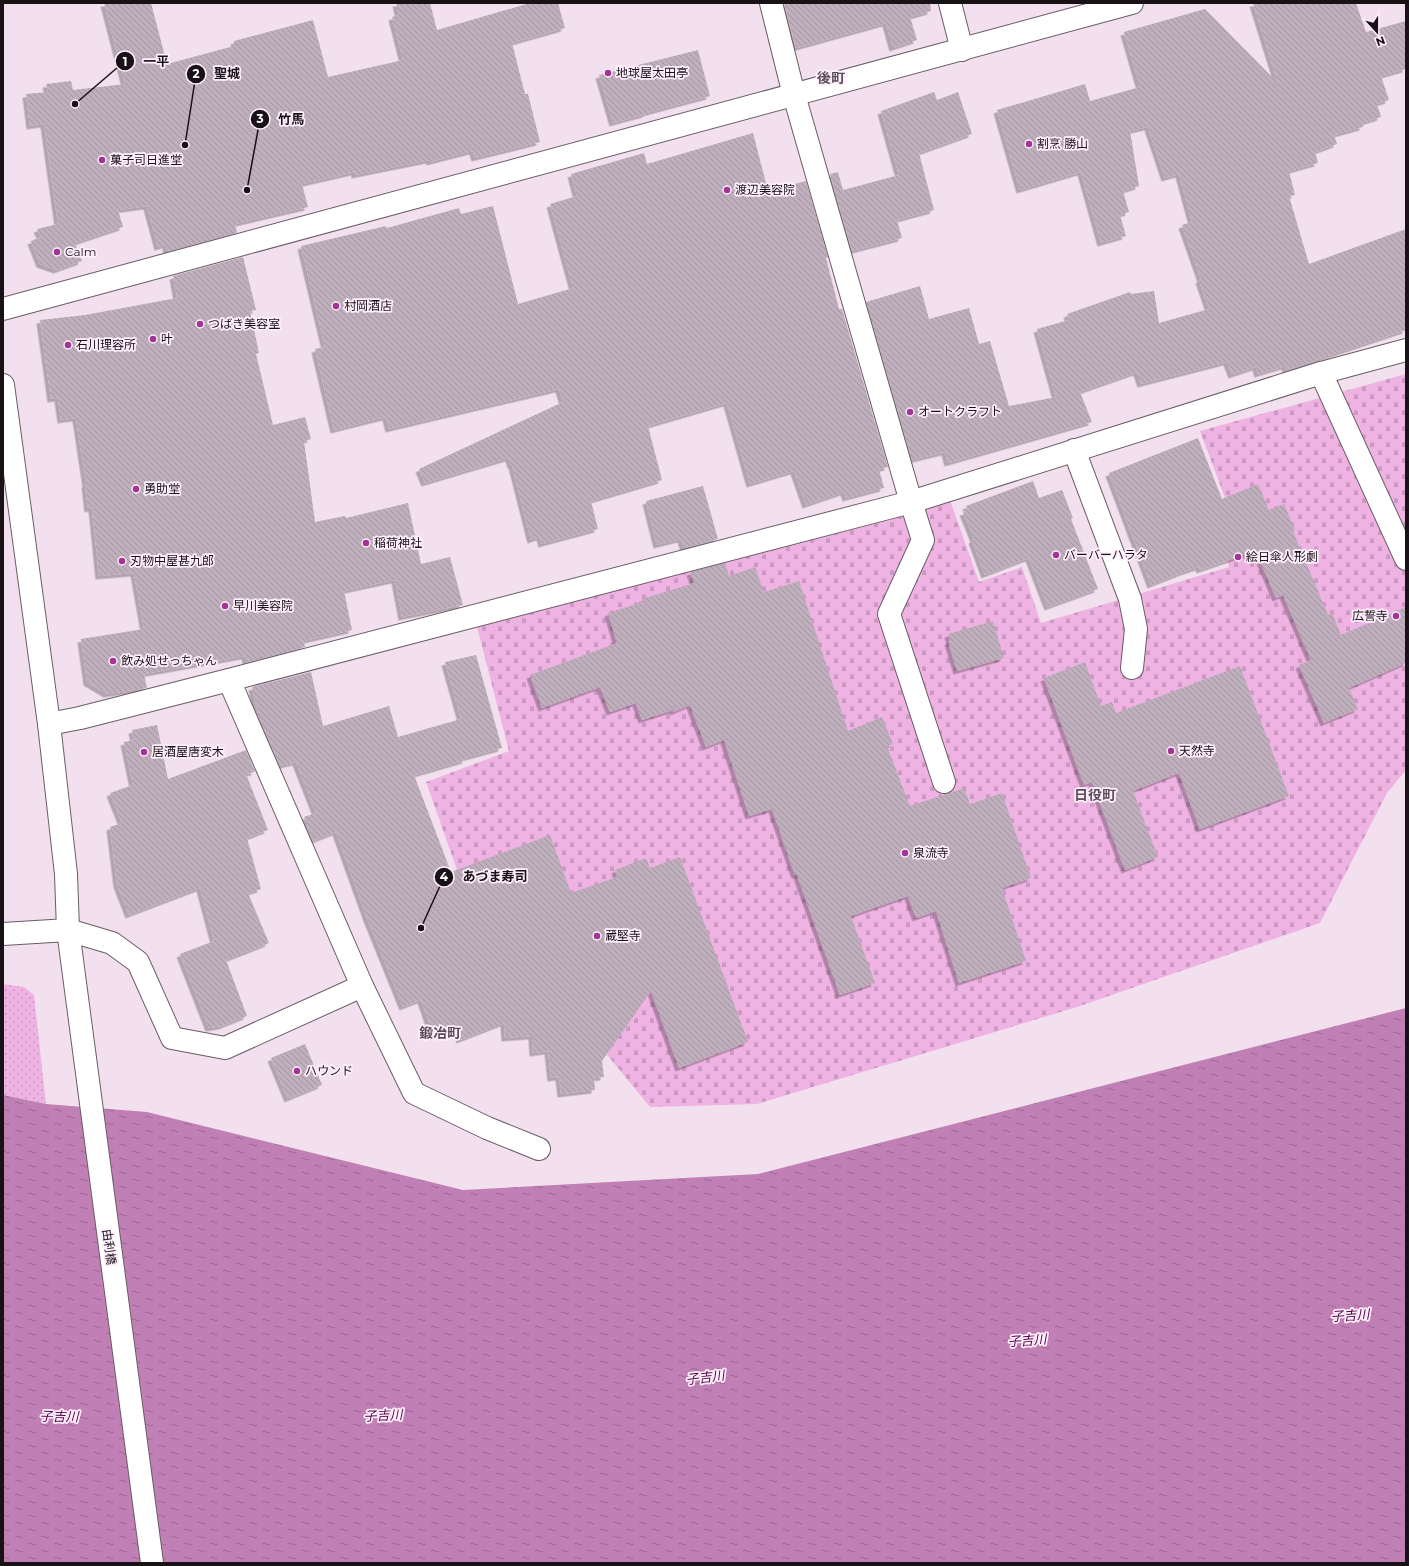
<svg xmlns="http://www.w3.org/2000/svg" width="1409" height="1566" viewBox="0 0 1409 1566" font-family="Montserrat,'Noto Sans JP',sans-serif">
<defs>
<pattern id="green-dots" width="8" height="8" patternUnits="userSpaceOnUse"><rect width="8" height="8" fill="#efb3e3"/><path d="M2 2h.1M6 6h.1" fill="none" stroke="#cc99c2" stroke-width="1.8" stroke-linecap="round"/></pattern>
<pattern id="cemetery-stones" width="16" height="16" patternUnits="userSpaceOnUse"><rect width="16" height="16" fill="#efb3e3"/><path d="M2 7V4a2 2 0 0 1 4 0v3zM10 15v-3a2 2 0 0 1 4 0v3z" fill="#cc99c2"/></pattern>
<pattern id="water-ripples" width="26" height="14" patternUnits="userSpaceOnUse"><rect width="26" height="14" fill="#c180b5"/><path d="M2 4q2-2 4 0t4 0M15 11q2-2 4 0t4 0" fill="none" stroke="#9c6792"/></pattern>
<pattern id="building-back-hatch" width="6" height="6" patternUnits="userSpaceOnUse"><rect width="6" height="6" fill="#bfafbc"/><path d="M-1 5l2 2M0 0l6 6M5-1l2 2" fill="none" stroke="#a396a1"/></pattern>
<filter id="shadow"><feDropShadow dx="-3.5" dy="3.5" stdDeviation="0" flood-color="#0004"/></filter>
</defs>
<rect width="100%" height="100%" fill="#f2e0ee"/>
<path fill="url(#green-dots)" d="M3 984 24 987 34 995 46 1104 3 1095Z"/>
<path fill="url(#cemetery-stones)" d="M1406 374V770L1387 793 1320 923 1077 1007 757 1104 650 1107 590 1034 484 946 426 782 509 751 477 627 950 500 979 582 1022 567 1041 623 1229 567 1216 509 1227 503 1200 431Z"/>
<path fill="url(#water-ripples)" d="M1406 1008V1563H3V1095L46 1104 147 1112 463 1190 758 1174Z"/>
<g fill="url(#building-back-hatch)" filter="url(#shadow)">
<path d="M104 3H151L167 64 234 46V41L313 20 328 77 403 60 392 17 399 15 396 3H430L437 30 530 3H558L565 28 512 43 525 94H528L540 142 475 158 473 151 430 162V160L355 175V172L302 184 308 207 235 224 237 233 167 252 166 245 158 247 147 206 118 210 123 227 75 243 82 261 57 270 40 264 31 241 41 237 37 229 58 224 44 124 30 126 26 94 48 92 46 84 71 81 73 90 125 84Z"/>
<path d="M784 3H930L931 11 910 17 917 40 893 48 886 23 796 48Z"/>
<path d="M1253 3H1356L1366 32 1406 21V69L1381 76 1389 100 1377 104 1381 117 1362 123 1363 127 1334 135 1337 144 1315 152 1318 163 1289 171 1295 195 1289 196 1309 264 1406 229V330L1286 370 1285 366 1258 374 1256 367 1232 375 1227 362 1141 384 1137 372 1080 392 1092 422 948 463 945 452 912 460 866 302 920 286 929 319 969 308 979 344 990 341 1009 406 1056 397 1037 329 1069 320 1067 314 1130 292 1131 294 1154 291 1159 323 1209 309 1199 280 1201 279 1182 225 1192 222 1179 174 1165 178 1148 127 1130 131 1139 186 1123 191 1129 212 1120 215 1126 236 1101 243 1081 172 1020 190 997 110 1085 84 1090 101 1140 87 1124 32 1205 9 1278 83Z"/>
<path d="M698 50 710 96 646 113V114L613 123 599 75Z"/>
<path d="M934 92 937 100 958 92 972 134 919 153 934 210 897 220 902 238 852 251 830 174 838 172 843 190 899 175 881 111Z"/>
<path d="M753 133 768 191 806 181 828 257 826 258 839 309H842L888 467 879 469 884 488 846 498 844 492 806 505 794 471 750 484 727 403 648 426 662 480 591 501 598 529 542 544 540 537 531 540 512 465H511L509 458 425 483 419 469 563 402 559 389 389 429 386 417 334 430 315 349 325 347 301 246 386 226 387 228 459 208 461 214 493 206 518 304 573 288 550 204 577 196 571 174 644 153 647 164Z"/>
<path d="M243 257 256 310 250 311 259 353 256 354 273 425 305 417 311 439 304 441 315 522 345 516 346 518 408 503 421 564 450 557 463 605 402 617 395 580 344 591 352 630 303 641 305 647 247 663 245 656 144 674 147 688 107 694 87 682 81 639 144 629 134 573 99 576 92 508 88 509 85 484H86L76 418 61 420 58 398 51 399 40 320 85 315 177 298 173 276Z"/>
<path d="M1198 438 1222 499 1258 484 1269 510 1284 504 1295 530 1293 531 1328 615 1332 613 1341 635 1406 607V663L1349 688 1358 709 1324 723 1299 665 1311 660 1283 595 1276 598 1256 551 1200 570 1199 567 1184 572 1151 585 1109 473Z"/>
<path d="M1033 481 1039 498 1062 490 1073 518 1071 519 1098 589 1048 607 1029 558 985 575 972 540 974 539 963 512 968 511 966 506Z"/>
<path d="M703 486 718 539 684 548 681 539 657 545 646 501Z"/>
<path d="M725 563 729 576 755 567 764 592 799 581 848 731 882 717 893 744 887 746 910 806 964 788 970 804 1002 793 1031 878 1002 888 1026 961 959 983 936 911 916 918 908 896 851 916 875 983 840 995 797 875H795L772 809 749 816 724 740 706 747 690 705 674 712 673 710 642 720 636 703 610 712 600 687 542 708 530 675 617 643 608 613 643 602 642 599 694 583 690 572Z"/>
<path d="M993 621 1004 658 957 671 948 641H950L948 634Z"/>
<path d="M476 655 502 748 465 758 466 760 414 775 451 872 550 835 571 893 617 877 615 870 646 858 650 868 680 857 748 1042 679 1068 651 991 602 1061 604 1077 594 1078 595 1090 561 1094 559 1077 551 1078 548 1051 533 1053 532 1036 505 1038 504 1023 460 1040 456 1029 434 1037 421 1000 403 1007 367 918 336 832 313 841 304 817 316 813 296 762 280 766 259 718 252 687 311 672 323 726 389 706 398 737 461 719 445 662Z"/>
<path d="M1085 662 1101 706 1112 702 1116 713 1240 666 1289 796 1200 829 1179 773 1133 791 1158 857 1125 870 1092 782 1084 785 1044 678Z"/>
<path d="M157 725 168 779 246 750 255 772 246 774 268 830 247 838 261 889 248 893 269 943 226 960 247 1016 222 1026 209 1028 180 954 214 941 200 888 129 915 117 884 110 827 122 823 110 793 133 785 124 742 134 740 132 730Z"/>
<path d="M305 1044 322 1085 288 1099 271 1058Z"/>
</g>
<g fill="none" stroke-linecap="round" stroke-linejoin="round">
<g stroke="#6a5c67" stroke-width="24">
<g id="minor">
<path d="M771 3 794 95 911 502 923 540 889 614 944 782"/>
<path d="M950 3 962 50"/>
<path d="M3 309 1132 3"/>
<path d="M1321 373 1406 559"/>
<path d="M3 385 49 724 66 874 68 930 152 1563"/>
<path d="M1074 450 1130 599 1136 629 1132 668"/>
<path d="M49 724 80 718 229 680 911 502 1321 373 1406 350"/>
<path d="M3 934 68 930 112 943 138 962 172 1038 225 1048 362 986 229 680"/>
<path d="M362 986 414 1093 487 1128 539 1149"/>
</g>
</g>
<use href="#minor" stroke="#fff" stroke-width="22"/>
</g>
<g fill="#a23594" stroke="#ffeefb" stroke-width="1.5">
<circle cx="608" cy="73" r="4"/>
<circle cx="1029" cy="144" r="4"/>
<circle cx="102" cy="160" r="4"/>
<circle cx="727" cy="190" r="4"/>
<circle cx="57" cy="252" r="4"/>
<circle cx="336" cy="306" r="4"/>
<circle cx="200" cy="324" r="4"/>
<circle cx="153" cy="339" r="4"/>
<circle cx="68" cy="345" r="4"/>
<circle cx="910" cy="412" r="4"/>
<circle cx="136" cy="489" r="4"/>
<circle cx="366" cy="543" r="4"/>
<circle cx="1056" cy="555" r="4"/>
<circle cx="1238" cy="557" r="4"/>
<circle cx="122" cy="561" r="4"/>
<circle cx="225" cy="606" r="4"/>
<circle cx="1396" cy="616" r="4"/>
<circle cx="113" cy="661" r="4"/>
<circle cx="1171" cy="751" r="4"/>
<circle cx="144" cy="752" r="4"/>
<circle cx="905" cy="853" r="4"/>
<circle cx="597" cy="936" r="4"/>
<circle cx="297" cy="1071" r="4"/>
</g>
<g text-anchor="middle" stroke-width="3.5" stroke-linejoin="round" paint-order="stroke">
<g font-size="12" fill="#181216" stroke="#ffeefb" text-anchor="start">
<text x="616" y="77">地球屋太田亭</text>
<text x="1037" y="148">割烹 勝山</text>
<text x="110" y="164">菓子司日進堂</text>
<text x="735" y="194">渡辺美容院</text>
<text x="65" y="256">Calm</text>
<text x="344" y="310">村岡酒店</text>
<text x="208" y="328">つばき美容室</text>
<text x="161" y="343">叶</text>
<text x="76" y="349">石川理容所</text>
<text x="918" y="416">オートクラフト</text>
<text x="144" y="493">勇助堂</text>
<text x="374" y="547">稲荷神社</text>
<text x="1064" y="559">バーバーハラタ</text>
<text x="1246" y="561">絵日傘人形劇</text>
<text x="130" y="565">刃物中屋甚九郎</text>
<text x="233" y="610">早川美容院</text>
<text x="1388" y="620" text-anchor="end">広誓寺</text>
<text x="121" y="665">飲み処せっちゃん</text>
<text x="1179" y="755">天然寺</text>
<text x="152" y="756">居酒屋唐変木</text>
<text x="913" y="857">泉流寺</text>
<text x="605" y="940">蔵堅寺</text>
<text x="305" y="1075">ハウンド</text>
</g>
<g font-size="12" fill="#181216" stroke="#ffeefb">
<text transform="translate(109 1247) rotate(82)" y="4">由利橋</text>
</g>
<g font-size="13" font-style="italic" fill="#500048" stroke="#ffeefb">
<text transform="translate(1350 1315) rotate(-4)" y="5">子吉川</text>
<text transform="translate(1027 1340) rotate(-4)" y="5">子吉川</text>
<text transform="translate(705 1377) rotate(-7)" y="5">子吉川</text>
<text transform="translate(383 1415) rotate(-3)" y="5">子吉川</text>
<text transform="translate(59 1416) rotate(1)" y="5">子吉川</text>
</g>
<g font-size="14" font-weight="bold" fill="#5b4d58" stroke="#ffeefb">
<text x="831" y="83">後町</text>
<text x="1095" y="800">日役町</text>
<text x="440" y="1038">鍛冶町</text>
</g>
</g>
<path fill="none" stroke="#181216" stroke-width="1.5" d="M75 104L125 61M185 145L196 74M247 190L260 119M421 928L444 877"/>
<g fill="#181216" stroke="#ffeefb" stroke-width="1.5">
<circle cx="75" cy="104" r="4"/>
<circle cx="185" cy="145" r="4"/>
<circle cx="247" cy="190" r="4"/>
<circle cx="421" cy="928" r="4"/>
<circle cx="125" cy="61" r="10"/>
<circle cx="196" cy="74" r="10"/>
<circle cx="260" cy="119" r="10"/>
<circle cx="444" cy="877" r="10"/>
</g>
<g font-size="12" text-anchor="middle" font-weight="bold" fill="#fff">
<text x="125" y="66">1</text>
<text x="196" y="78">2</text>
<text x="260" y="123">3</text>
<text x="444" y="881">4</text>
</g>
<g font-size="13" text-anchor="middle" font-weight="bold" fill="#181216" stroke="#ffeefb" stroke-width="3.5" stroke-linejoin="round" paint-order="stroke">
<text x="156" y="66">一平</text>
<text x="227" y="78">聖城</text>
<text x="291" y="124">竹馬</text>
<text x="495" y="881">あづま寿司</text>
</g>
<rect width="1409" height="1566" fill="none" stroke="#181216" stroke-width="8"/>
<g transform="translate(1377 32) rotate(159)" stroke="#ffeefb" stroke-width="3" paint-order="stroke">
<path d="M0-3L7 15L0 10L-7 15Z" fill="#181216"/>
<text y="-6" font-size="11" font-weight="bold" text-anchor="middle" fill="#181216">N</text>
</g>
</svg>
